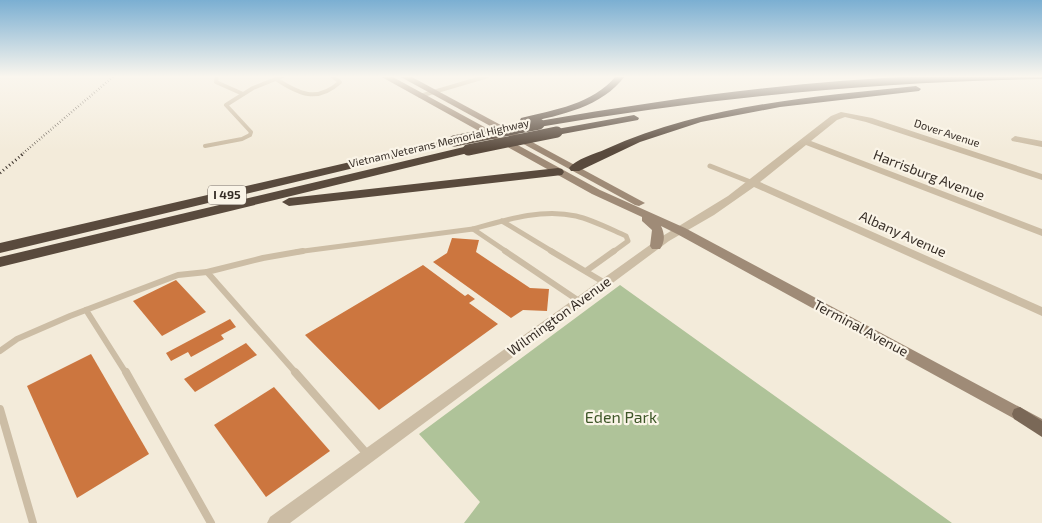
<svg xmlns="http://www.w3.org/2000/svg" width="1042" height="523" viewBox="0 0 1042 523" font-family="'Exo 2',sans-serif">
<rect width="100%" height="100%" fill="#f3ebda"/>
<path fill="#afc399" d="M620 285 952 523H464L480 502 419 434Z"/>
<g fill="#cc763f">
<path d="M452 238 479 240 476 252 530 288 549 289 547 311 523 310 511 318 433 262 447 253Z"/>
<path d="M423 265 465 296 468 294 475 299 469 303 498 324 379 410 305 335Z"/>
<path d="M176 280 206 312 162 336 133 301Z"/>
<path d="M230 319 236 327 221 335 224 339 191 357 188 352 171 361 166 353Z"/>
<path d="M246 343 257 355 195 392 184 379Z"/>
<path d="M91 354 149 454 77 498 27 386Z"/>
<path d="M274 387 330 451 266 497 214 425Z"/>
</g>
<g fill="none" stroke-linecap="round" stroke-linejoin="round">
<g stroke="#ccbda5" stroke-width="4">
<path d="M217 76 216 82 243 94"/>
<path d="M276 79C299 94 317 103 340 82L332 76"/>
<path d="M420 96 488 76"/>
<path d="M205 146 242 139 250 135 251 132 226 105 253 88 283 76"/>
</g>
<g stroke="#ccbda5" stroke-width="5">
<path d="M710 166 753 183"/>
<path d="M502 221 553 252"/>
<path d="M473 229C505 220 542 208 576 216 593 220 610 229 626 236L628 241 613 252"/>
<path d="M296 252 473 229 507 252"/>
</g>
<g stroke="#ccbda5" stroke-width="6">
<path d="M505 251 579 301"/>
<path d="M551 251 605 283"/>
<path d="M586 271 614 251"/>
<path d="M86 310 126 373"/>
<path d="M0 351 17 339 70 316 178 275 207 272"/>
<path d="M296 373 207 272 263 258 303 251"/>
</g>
<g stroke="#ccbda5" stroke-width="8">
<path d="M126 372 211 523"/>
<path d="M295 372 367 454"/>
<path d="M0 409 33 523"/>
</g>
<g fill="#ccbda5" fill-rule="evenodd">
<path d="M841 112 872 118 1042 174V180L866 122 845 117 837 120 811 141 1042 229V236L806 145 760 182 1042 307V316L754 187 714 215 669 241 290 523H267L270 517 661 237 728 196 831 116Z"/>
<path d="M1015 136 1042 141V147L1012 141 1011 139Z"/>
</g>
<g fill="#9f8b77" fill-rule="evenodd">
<path d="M380 76H391L600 190 685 228 1042 419V434L677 234 661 226C665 234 665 242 660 249H652L650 246 652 230 642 221V217L592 194Z"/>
<path d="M399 76H410L645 203 639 206 635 205Z"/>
</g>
<path fill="#7a6857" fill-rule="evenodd" d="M1020 407 1042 421V437L1014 419 1012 414 1014 409Z"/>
<g fill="#594a3d" fill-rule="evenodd">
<path d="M616 76H625C602 107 561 115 525 123L520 120 521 118C554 110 593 104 616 76Z"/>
<path d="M924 76H1042V79C873 82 706 98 539 127L534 124 539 121C666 99 795 81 924 76Z"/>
<path d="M916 86 921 89 919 91 780 107 701 122 640 142 579 171H571L569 168C576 159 595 154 606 149 704 105 810 97 916 86Z"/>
<path d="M634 115 639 118 638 120 557 135 551 132 557 129Z"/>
<path d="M454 138 458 139 460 141 458 143 0 253V243Z"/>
<path d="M468 146 472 148 474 150 472 152 0 267V257Z"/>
<path d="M558 168 562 169 564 172 562 175 289 206 282 202 289 198Z"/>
</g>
<path stroke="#372e27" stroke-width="2.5" stroke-dasharray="0.5 2.5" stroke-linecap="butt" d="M21 155 114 76"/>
<path stroke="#372e27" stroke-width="3" stroke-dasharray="1 3" stroke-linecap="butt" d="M0 173 23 154"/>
<g stroke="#594a3d" stroke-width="11">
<path d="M454 141 539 124"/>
<path d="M468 150 557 132"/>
</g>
</g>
<linearGradient id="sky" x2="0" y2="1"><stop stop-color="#7bafd2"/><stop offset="0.51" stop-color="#faf6ee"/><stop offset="1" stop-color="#faf6ee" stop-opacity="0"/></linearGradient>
<rect width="1042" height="150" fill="url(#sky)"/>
<g text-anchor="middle" stroke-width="4.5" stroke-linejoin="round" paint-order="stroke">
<g font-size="11" fill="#372e27" stroke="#faf4e7">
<text transform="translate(947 133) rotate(18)" y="4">Dover Avenue</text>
<text transform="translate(439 143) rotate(-13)" y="4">Vietnam Veterans Memorial Highway</text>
</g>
<rect fill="#faf4e7" stroke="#726961" stroke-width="1" x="208" y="185.5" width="38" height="19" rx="4"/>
<g font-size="12" font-weight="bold" fill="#372e27">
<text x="227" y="199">I 495</text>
</g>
<g font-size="14" fill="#372e27" stroke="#faf4e7">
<text transform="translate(929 175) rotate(21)" y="5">Harrisburg Avenue</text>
<text transform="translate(903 234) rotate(24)" y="5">Albany Avenue</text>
<text transform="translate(559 316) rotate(-36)" y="5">Wilmington Avenue</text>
<text transform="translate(861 328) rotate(28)" y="5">Terminal Avenue</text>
</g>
<g font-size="16" fill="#3f5729" stroke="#faf4e7">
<text x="621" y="423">Eden Park</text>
</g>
</g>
</svg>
